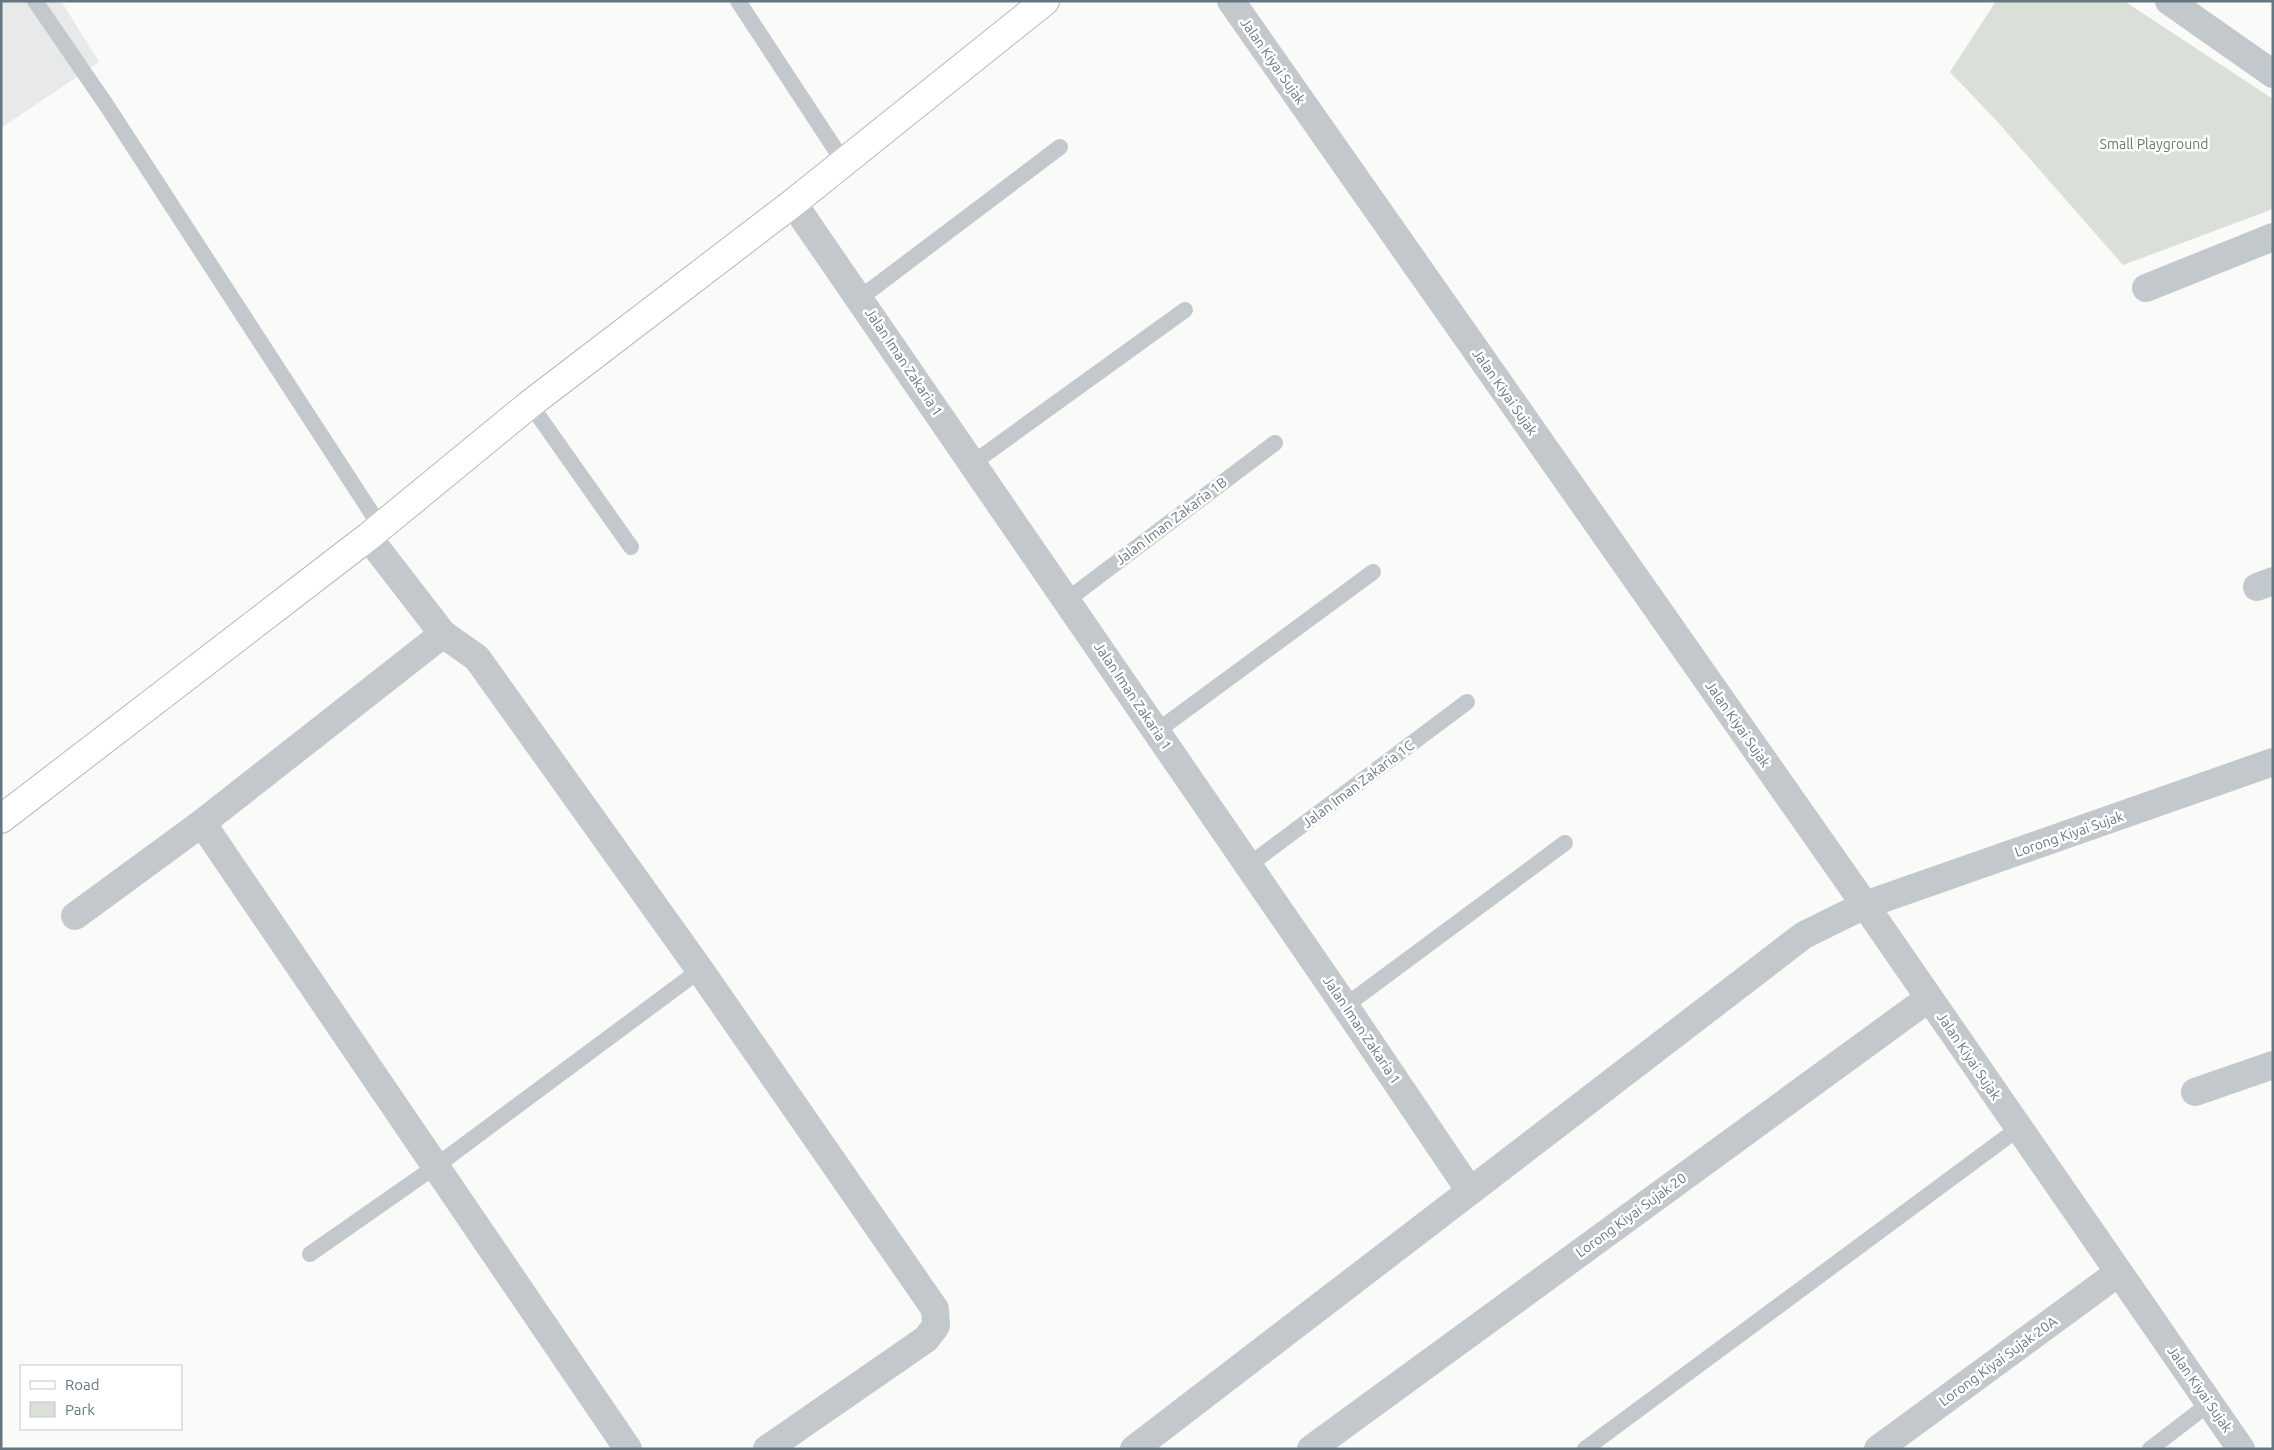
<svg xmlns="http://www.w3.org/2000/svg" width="2274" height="1450" viewBox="0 0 2274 1450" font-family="Ubuntu,sans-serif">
<rect width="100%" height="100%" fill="#fafaf8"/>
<path fill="#e8e9e9" d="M1 1H61L99 62 1 128Z"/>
<path fill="#dadfd7" d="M1996 1H2124L2273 99V209L2123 265 1994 118 1950 72Z"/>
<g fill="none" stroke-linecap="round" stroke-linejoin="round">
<g stroke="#b3babf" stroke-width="30">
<path id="secondary" d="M1 819 368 537 530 404 793 203 1045 1"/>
</g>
<g stroke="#c3c8cc" stroke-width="16">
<path d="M35 1 107 106 380 526"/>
<path d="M738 1 843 161"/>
<path d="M860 298 1060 147"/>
<path d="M530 404 631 547"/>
<path d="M973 463 1185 310"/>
<path d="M1067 600 1275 443"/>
<path d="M1157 731 1373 572"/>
<path d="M1249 865 1467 702"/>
<path d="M1345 1006 1565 843"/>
<path d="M310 1254 436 1166 700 970"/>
<path d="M1585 1449 2019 1128"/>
<path d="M2150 1449 2210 1403"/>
</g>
<g stroke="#c3c8cc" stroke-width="28">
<path d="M1231 1 1865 905 2241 1449"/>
<path d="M2169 1 2273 74"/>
<path d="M793 203 1345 1006 1470 1191"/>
<path d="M2146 288 2273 237"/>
<path d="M368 537 443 634 477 658 700 970 935 1309 936 1326 926 1339 767 1449"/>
<path d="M2257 587 2273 581"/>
<path d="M202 823 628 1449"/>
<path d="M75 916 202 823 443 634"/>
<path d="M2195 1092 2273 1065"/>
<path d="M1134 1449 1804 935 1865 905 2273 762"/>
<path d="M1311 1449 1929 998"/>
<path d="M1878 1449 2118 1273"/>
</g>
<use href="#secondary" stroke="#fff" stroke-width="28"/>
</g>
<g text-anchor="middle" stroke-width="5" stroke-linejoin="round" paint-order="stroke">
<g font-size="14" fill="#657683" stroke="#fff">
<text transform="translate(1273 61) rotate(55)" y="5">Jalan Kiyai Sujak</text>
<text transform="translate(904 362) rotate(56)" y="5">Jalan Iman Zakaria 1</text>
<text transform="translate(1505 392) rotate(55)" y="5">Jalan Kiyai Sujak</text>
<text transform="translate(1171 521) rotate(-37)" y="5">Jalan Iman Zakaria 1B</text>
<text transform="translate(1133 696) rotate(56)" y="5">Jalan Iman Zakaria 1</text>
<text transform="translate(1738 724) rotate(55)" y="5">Jalan Kiyai Sujak</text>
<text transform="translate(1358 784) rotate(-37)" y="5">Jalan Iman Zakaria 1C</text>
<text transform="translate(2069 834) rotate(-19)" y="5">Lorong Kiyai Sujak</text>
<text transform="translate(1362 1030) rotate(56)" y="5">Jalan Iman Zakaria 1</text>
<text transform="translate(1969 1056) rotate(56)" y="5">Jalan Kiyai Sujak</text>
<text transform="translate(1631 1215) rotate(-36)" y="5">Lorong Kiyai Sujak 20</text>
<text transform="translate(1998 1361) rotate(-36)" y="5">Lorong Kiyai Sujak 20A</text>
<text transform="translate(2200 1389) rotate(55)" y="5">Jalan Kiyai Sujak</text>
</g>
<g font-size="14" fill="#687a64" stroke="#fff">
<text x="2154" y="149">Small Playground</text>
</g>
</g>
<rect width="2274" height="1450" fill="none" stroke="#657683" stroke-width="5"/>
<rect x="20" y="1365" width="162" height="65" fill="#ffffff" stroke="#c1c8cd"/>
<rect x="30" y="1381" width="25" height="8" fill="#ffffff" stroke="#c1c8cd"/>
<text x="65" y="1390" font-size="15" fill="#657683">Road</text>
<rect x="30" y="1402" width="25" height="15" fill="#dadfd7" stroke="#c1c8cd"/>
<text x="65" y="1415" font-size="15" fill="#657683">Park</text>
</svg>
